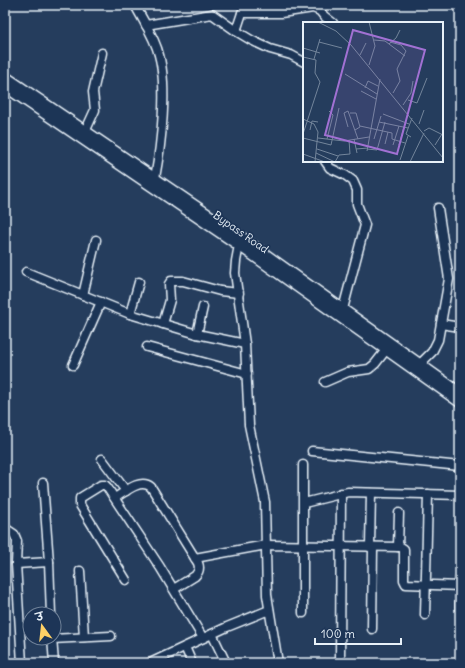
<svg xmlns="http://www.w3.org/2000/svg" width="465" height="668" viewBox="0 0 465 668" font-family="Delius,'Playpen Sans Deva',sans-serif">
<rect width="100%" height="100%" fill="#253d5d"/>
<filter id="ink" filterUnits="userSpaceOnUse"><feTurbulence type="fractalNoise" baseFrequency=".025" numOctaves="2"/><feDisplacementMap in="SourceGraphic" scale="8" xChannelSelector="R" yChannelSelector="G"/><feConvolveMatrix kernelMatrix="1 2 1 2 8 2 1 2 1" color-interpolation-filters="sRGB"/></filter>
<g filter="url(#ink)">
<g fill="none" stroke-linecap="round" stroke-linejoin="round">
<g stroke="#e8f1f8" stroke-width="11">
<g id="minor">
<path d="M135 5C143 21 155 37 159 55 168 87 161 146 155 178"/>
<path d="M242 13H281L313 8 320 11 324 16 333 23"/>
<path d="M146 25 212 14 236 31 251 40 270 49 291 55 304 62"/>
<path d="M236 31 242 13 246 5"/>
<path d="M85 132 95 110 93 92 102 53"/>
<path d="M325 161 330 168 345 175 353 181 357 190V204L365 225 343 309"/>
<path d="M239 245 236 261 235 273 245 344 249 425 265 502 267 595 278 663"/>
<path d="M26 272 130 314 197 334 245 344"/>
<path d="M83 295 96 240"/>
<path d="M130 314 139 282"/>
<path d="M163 324 170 300 169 284 171 281H183L220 291 239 293"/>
<path d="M441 324 460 327"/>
<path d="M197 334 203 307"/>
<path d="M147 347 247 374"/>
<path d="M420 364 432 352 438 340 449 279 438 208"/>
<path d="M73 365 101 302"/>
<path d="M325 382 348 372 369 369 375 364 386 350"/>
<path d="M312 451 460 466"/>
<path d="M102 459 126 491"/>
<path d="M303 465V613"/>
<path d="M43 483 49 562 51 614"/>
<path d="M115 498C125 492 140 478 151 487L198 563C200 568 199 572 195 576L174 589"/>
<path d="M304 503 348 492 460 495"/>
<path d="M5 528 14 534 17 541 16 564 22 663"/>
<path d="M370 547 371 493"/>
<path d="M398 547 399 513"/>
<path d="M195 558 266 545 401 547 404 549V580L406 584 460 586"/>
<path d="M16 564 49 562"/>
<path d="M80 571 84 637"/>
<path d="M126 580 80 505V498L101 485H105L107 487 160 567 203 638"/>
<path d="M460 608V578"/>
<path d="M425 615 428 494"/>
<path d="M372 629 373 547"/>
<path d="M212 634 226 663"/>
<path d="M52 638 54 663"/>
<path d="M52 639 111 636"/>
<path d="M185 647 192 663"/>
<path d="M150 663 227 627 269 610"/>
<path d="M340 663 341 493"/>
</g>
</g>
<g stroke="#e8f1f8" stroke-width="13">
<g id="major">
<path d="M5 77 242 238 460 393"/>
<path d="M5 86 239 245 460 402"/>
</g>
</g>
<use href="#minor" stroke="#1d3557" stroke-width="8"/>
<use href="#major" stroke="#1d3557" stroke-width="10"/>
</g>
</g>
<g text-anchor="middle" stroke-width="3.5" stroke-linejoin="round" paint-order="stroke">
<g font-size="11" fill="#e8f1f8" stroke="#1d3557">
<text transform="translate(241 232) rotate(35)" y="4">Bypass Road</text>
</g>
</g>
<g transform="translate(303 22)">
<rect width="140" height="140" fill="#253d5d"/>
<path fill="none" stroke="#73859b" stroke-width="1" d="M15 0 33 9 48 23 140 136M66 0 72 24 66 43M71 18 82 19 102 34M16 20 39 26M87 20 98 23 103 29 94 47 97 59 90 71M86 22 93 16 97 8M0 26 17 31M57 33 63 21M0 35 13 38 12 51 17 60 0 112M11 37 17 17M42 52 74 72M62 66 65 59 75 64M58 69 73 77M105 78 114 81 124 56M100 83 108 71 110 59M47 91H53L57 105 52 108M80 92 106 102M0 97 11 102 15 110 12 140M76 100 105 106M116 102 121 88M57 104 89 111V117L102 121M45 105 41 91 45 89 55 117M7 108 9 99 15 100M121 109 126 106 140 113M108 115 103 112 109 96M0 116 28 123 36 86M15 116 41 119 66 115M24 117 30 93 26 89M51 117 54 131M71 117 78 94M82 122 85 110M90 123 96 104M96 123 101 105M132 123 139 112M14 127 35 134M53 127 65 126M64 127 74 128 82 100M64 129 77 57M13 131 32 140M0 132 22 140M97 138 105 114M32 140 36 133 47 132 46 118M107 140 121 111"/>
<path fill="#a171d3" fill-opacity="0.15" stroke="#a171d3" stroke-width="2" d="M50 8 122 28 94 132 22 113Z"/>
<rect width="140" height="140" fill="none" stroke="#e8f1f8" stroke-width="2"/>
</g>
<rect width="465" height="668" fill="none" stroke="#1d3557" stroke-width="20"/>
<rect x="10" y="10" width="445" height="648" fill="none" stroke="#e8f1f8" stroke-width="1.5" filter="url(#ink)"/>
<g transform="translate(42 626) rotate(345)"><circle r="19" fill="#1d3557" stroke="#6e8097"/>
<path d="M0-3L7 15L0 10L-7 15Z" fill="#ffd166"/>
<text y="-6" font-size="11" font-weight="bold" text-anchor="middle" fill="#e8f1f8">उ</text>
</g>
<path d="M315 638v6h86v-6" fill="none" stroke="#e8f1f8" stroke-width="2"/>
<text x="321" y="638" font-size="12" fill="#e8f1f8" stroke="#1d3557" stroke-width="3" paint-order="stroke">100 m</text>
</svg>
